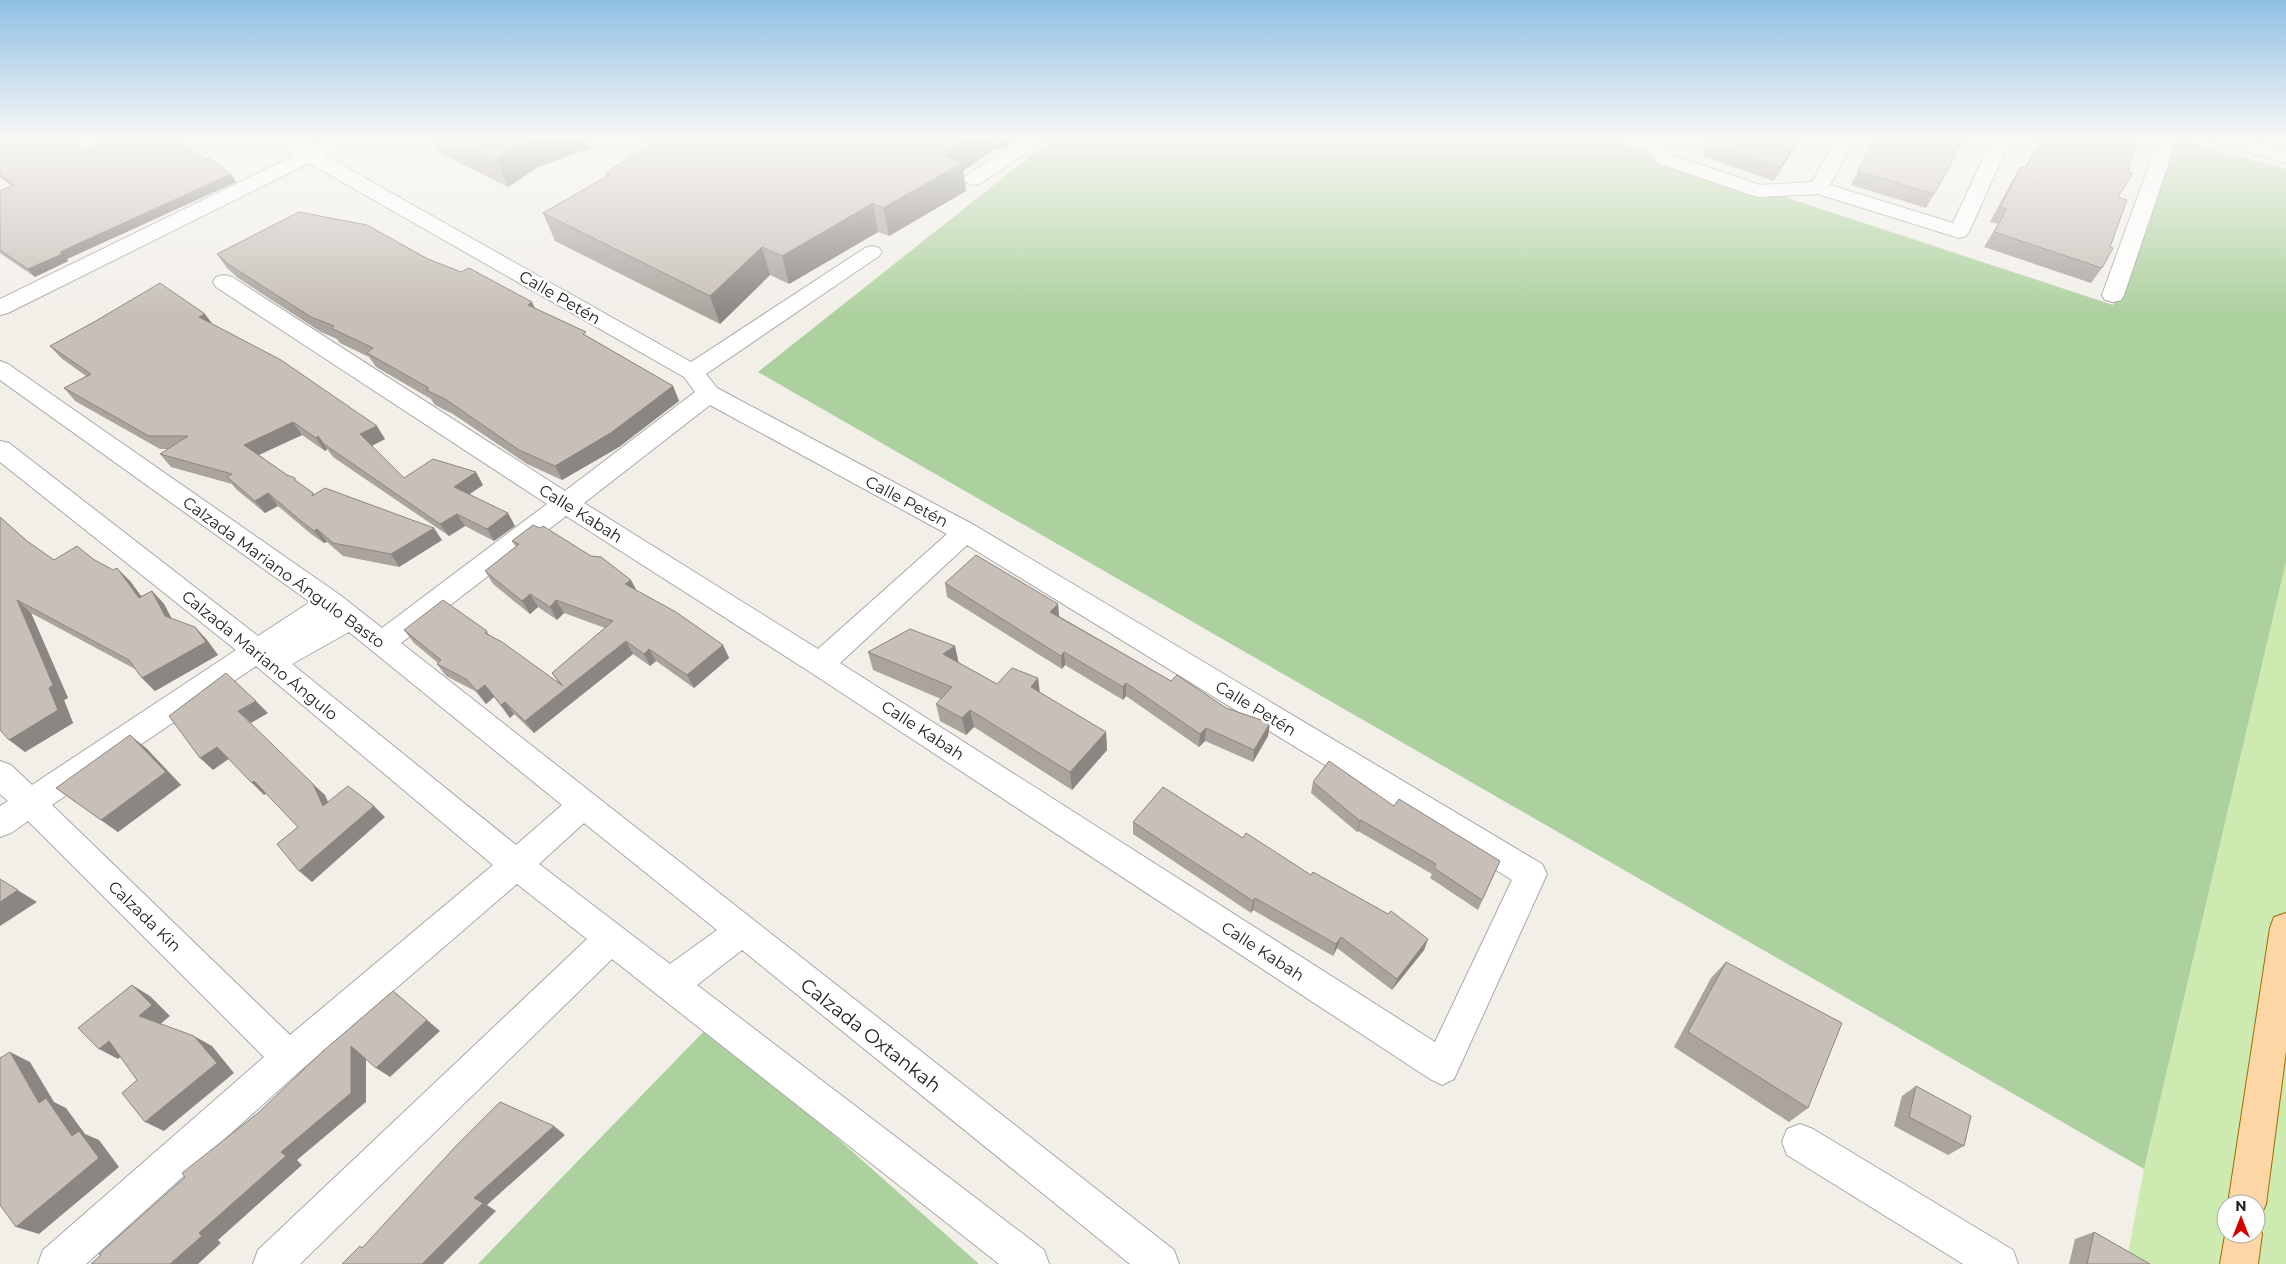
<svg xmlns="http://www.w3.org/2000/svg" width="2286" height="1264" viewBox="0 0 2286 1264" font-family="Montserrat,sans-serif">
<rect width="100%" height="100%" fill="#f2efe9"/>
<path fill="#cdebb0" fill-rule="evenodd" d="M2286 562V1264H2126L2144 1169ZM2226 1204H2256V1234H2226Z"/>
<g fill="#add19e">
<path d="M1053 138H1606L2113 305 2174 138 2286 169V562L2144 1169 758 372Z"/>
<path d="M710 1025 979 1264H478Z"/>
</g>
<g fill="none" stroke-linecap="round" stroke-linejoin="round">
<g stroke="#a9a9a9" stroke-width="2">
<g id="minor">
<path d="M271 138H293L310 147 330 138H353L351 142 324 155 691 362 865 248 872 246 879 248 882 252 879 256 706 374 717 388 974 525 1542 864 1547 874 1454 1079 1442 1085 1430 1079 810 672 566 516 401 643 1174 1250 1179 1264H1130L742 950 697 985 1044 1250 1049 1264H999L612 959 300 1264H253L258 1250 587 939 517 884 301 1070 86 1264H38L43 1250 264 1057 28 821 11 833 0 837V806L8 801 0 794V761L11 765 32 785 236 650 0 462V441L9 443 258 636 310 602 0 380V361L8 364 340 595 382 628 547 504 216 287 213 282 216 277 224 275 232 277 565 491 695 392 684 377 309 163 8 313 0 315V299L295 155 273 142ZM710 405 947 534 818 649 584 503ZM967 545 1512 880 1435 1042 840 663ZM349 632 562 805 516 845 292 664ZM256 666 493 865 290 1035 52 805ZM584 823 717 930 670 964 539 864Z"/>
<path d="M1024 138H1045L1043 142 981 183 974 185 967 183 964 179 967 175Z"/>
<path d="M1638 138H1657L1672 155 1760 185 1812 182 1837 138H1855L1830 185 1953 223 1993 138H2011L1969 232 1966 236 1959 238 1818 194 1758 197 1751 195 1658 163Z"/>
<path d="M2159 138H2177L2124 295 2121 300 2113 302 2105 300 2102 295Z"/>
<path d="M2212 138H2241L2286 151V163L2214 142Z"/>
<path d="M1800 1124 1813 1129 2013 1250 2018 1264H1963L1787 1155 1782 1142 1787 1129Z"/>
</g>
</g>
<g stroke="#a06b00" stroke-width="2">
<g id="major">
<path d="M2286 913V1051L2266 1204 2260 1217 2256 1219V1204H2228L2270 928 2274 917Z"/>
<path d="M2256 1220 2262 1234 2258 1264H2220L2226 1229V1234H2256Z"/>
</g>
</g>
<use href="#minor" fill="#fff" fill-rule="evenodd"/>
<use href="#major" fill="#fcd6a4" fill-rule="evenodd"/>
</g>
<g fill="#aba49e">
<path d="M0 138 84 150 206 160 231 174 236 182 67 259 68 261 35 277 0 253V191L11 186 0 177Z"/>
<path d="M433 138H593L587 140 590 148 538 167 508 187 440 153Z"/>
<path d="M645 138H1020L1002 150 996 148 963 171 966 191 889 236 878 232 789 284 770 275 720 324 555 241 543 213 607 176 606 173 647 146Z"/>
<path d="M1875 138H1964L1953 154 1956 155 1926 208 1851 185Z"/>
<path d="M2040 138H2136L2118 197 2102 268 2091 283 1984 247 1998 224 1990 222 2012 181 2021 167 2025 168 2031 157Z"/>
<path d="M1708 142 1792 151 1774 181 1702 156Z"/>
<path d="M217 254 428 259 535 308 589 337 673 386 679 401 619 447 562 480 527 464 453 414 435 405 431 399 376 367 369 357 340 343 337 339 321 332 238 278 227 268Z"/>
<path d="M94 322 213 324 385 439 372 446 404 478 483 485 470 494 515 526 494 541 465 526 449 536 333 457 327 449 325 451 302 435 259 455 314 494 442 540 399 567 343 556 327 542 324 543 311 534 278 506 265 513 237 490 232 484 171 467 160 454 168 449H160L75 401 64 388 86 376 61 358 50 346Z"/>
<path d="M0 517 27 541 54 560 93 559 130 581 141 596 152 591 164 604 172 619 195 627 207 640 218 655 155 691 142 678 135 669 31 613 68 698 64 700 73 723 25 752Z"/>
<path d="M512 541 637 591 723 645 729 658 694 688 656 661 650 666 633 654 534 733 514 714 510 718 494 697 486 704 475 691 446 676 437 664 438 663 414 643 404 630 487 631 489 635 558 682 552 673 605 628 564 613 557 620 538 607 530 614 493 584 485 571 516 547Z"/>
<path d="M945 583 1058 604 1059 616 1171 681 1226 708 1270 723 1268 736 1253 762 1205 741 1199 747 1126 696 1123 700 1065 665 1062 669 947 597Z"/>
<path d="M868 652 958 662 997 684 1038 678 1040 693 1106 732 1107 750 1072 790 974 727 966 735 940 721 936 704 941 699 873 670Z"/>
<path d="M146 748 181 785 118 832 56 788Z"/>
<path d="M1313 782 1500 861 1478 910 1430 878 1432 874 1358 831 1357 832 1311 793Z"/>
<path d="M1133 822 1243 838 1428 939 1424 950 1392 990 1337 948 1333 956 1253 910 1251 913 1133 834Z"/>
<path d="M1726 962 1808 1108 1789 1122 1674 1047 1711 978Z"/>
<path d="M1916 1086 1964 1146 1948 1155 1894 1126 1902 1096Z"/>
<path d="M2094 1232 2150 1264H2069L2075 1239Z"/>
</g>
<g fill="#8b8681">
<path d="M534 138H593L587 140 590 148 538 167 508 187 496 160 527 141Z"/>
<path d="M967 138H995L996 148 963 171 966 191 889 236 883 208 943 155Z"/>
<path d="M1001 138H1020L1002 150Z"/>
<path d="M1798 138H1802L1792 151 1774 181 1781 167Z"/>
<path d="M1963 138H1964L1944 168 1952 154Z"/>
<path d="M231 174 236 182 67 259 68 261 35 277 28 269 60 252Z"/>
<path d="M873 203 878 232 789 284 782 256Z"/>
<path d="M762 247 770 275 720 324 710 296Z"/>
<path d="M532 302 539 317 528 305Z"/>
<path d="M205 314 214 326 199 317Z"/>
<path d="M673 386 679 401 619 447 562 480 555 466Z"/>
<path d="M293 422 302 435 254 457 244 445Z"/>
<path d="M377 426 385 439 369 447 360 434Z"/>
<path d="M318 436 327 449 325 451 316 438Z"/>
<path d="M476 472 483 485 462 499 454 487Z"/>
<path d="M268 493 278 506 265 513 255 501Z"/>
<path d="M508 513 515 526 494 541 487 529Z"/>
<path d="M457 514 465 526 449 536 440 524Z"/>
<path d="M434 528 442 540 399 567 391 554Z"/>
<path d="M317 529 327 542 324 543 314 531Z"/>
<path d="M117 568 130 581 152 611 139 598Z"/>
<path d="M631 580 638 593 625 584Z"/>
<path d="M152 591 164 604 177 629 165 616Z"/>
<path d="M530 594 538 607 530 614 522 601Z"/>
<path d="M17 600 31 613 68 698 64 700 73 723 25 752 9 740Z"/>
<path d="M556 600 564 613 557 620 550 607Z"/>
<path d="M1058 604 1059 618 1050 612Z"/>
<path d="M195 627 207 640 218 655 155 691 142 678Z"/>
<path d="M626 641 633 654 534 733 525 721Z"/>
<path d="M723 645 729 658 694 688 687 675Z"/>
<path d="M955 646 959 664 943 654Z"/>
<path d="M649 649 656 661 650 666 644 654Z"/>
<path d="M1064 652 1065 665 1062 669 1061 656Z"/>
<path d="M1038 678 1040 696 1031 687Z"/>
<path d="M1126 683V696L1123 700V687Z"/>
<path d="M485 685 494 697 486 704 477 691Z"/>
<path d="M256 701 268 713 251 723 238 711Z"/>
<path d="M505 702 514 714 510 718 501 705Z"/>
<path d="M970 710 974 727 966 735 962 718Z"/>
<path d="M1270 723 1268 736 1253 762 1254 750Z"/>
<path d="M1206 728 1205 741 1199 747 1200 734Z"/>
<path d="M1106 732 1107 750 1072 790 1070 772Z"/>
<path d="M130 735 146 748 181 785 118 832 101 820Z"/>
<path d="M217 747 230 758 213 770 200 758Z"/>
<path d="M254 781 267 793 264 795 252 783Z"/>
<path d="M313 784 325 795 335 818 323 806Z"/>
<path d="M374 806 385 817 312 882 299 871Z"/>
<path d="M1361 820 1358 831 1357 832 1360 821Z"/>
<path d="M11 886 37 902 0 926V902Z"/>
<path d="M1255 898 1253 910 1251 913 1253 901Z"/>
<path d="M1341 937 1337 948 1333 956 1336 944Z"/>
<path d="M1428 939 1424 950 1392 990 1397 979Z"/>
<path d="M132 985 150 996 170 1016 157 1027 139 1016Z"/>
<path d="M393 991 440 1031 390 1077 376 1068Z"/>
<path d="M194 1036 212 1046 234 1073 164 1131 145 1122Z"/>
<path d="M109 1041 128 1051 118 1059 99 1049Z"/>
<path d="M351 1046 366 1056V1102L297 1160 302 1165 218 1240 221 1243 198 1264H170L199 1233 281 1152Z"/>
<path d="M10 1052 30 1062 54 1102 66 1108 85 1134 99 1140 119 1167 39 1234 16 1227 72 1136 39 1103Z"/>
<path d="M554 1126 565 1135 487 1205 496 1211 443 1264H422L474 1198Z"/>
</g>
<g fill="#c7bfb8" stroke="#8b8681">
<path d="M0 138H67L84 150 113 138H175L206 160 209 158 231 174 60 252 62 254 28 269 0 250V191L14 185 0 175Z"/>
<path d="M451 138H534L527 141 496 160Z"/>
<path d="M645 138H967L943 155 962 163 883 208 873 203 782 256 762 247 710 296 543 213 609 175 606 173 653 142Z"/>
<path d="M1711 138H1798L1781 167 1708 142Z"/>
<path d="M1875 138H1963L1952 154 1956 155 1934 194 1858 171Z"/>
<path d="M2042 138H2136L2128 172 2133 173 2118 197 2127 200 2110 247 2113 248 2102 268 1994 232 2007 209 2000 207 2021 167 2026 168Z"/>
<path d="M299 212 367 225 428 259 461 272 469 268 532 302 528 305 586 332 583 334 673 386 612 432 555 466 519 450 445 399 426 390 429 388 367 353 373 348 331 328 334 326 311 317 228 264 217 254Z"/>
<path d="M160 283 205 314 199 317 281 360 377 426 360 434 404 478 433 459 476 472 454 487 508 513 487 529 457 514 440 524 324 444 318 436 316 438 293 422 244 445 287 475 295 478V480L313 493 312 496 325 488 434 528 391 554 333 543 317 529 314 531 301 521 268 493 255 501 227 477 232 474 160 454 188 436H149L64 388 91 374 50 346 94 322Z"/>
<path d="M0 517 27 541 54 560 77 546 93 559 113 570 117 568 139 598 152 591 165 616 195 627 206 642 142 678 129 660 17 600 53 685 49 688 58 710 9 740 0 730Z"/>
<path d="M533 525 540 528 543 526 591 556 601 557 631 580 625 584 676 612 723 645 687 675 649 649 644 654 626 641 525 721 505 702 501 705 485 685 477 691 466 679 437 664 441 660 404 630 443 600 487 631 485 633 502 642 563 686 552 673 613 621 556 600 550 607 530 594 522 601 485 571 519 544 512 541Z"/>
<path d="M976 555 1058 604 1050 612 1171 681 1177 675 1226 708 1270 723 1254 750 1206 728 1200 734 1126 683 1123 687 1064 652 1061 656 945 583Z"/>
<path d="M910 629 955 646 943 654 997 684 1012 668 1038 678 1031 687 1106 732 1070 772 970 710 962 718 936 704 952 687 868 652Z"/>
<path d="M226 673 256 701 238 711 313 784 323 806 348 786 374 806 299 871 277 844 298 827 254 781 252 783 217 747 200 758 169 716Z"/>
<path d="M130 735 166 772 101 820 56 788Z"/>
<path d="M1329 761 1394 806 1399 799 1500 861 1482 900 1434 868 1436 864 1361 820 1360 821 1313 782Z"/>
<path d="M1163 787 1243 838 1246 833 1311 875 1313 872 1388 914 1391 911 1428 939 1397 979 1341 937 1336 944 1255 898 1253 901 1133 822Z"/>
<path d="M0 879 18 890 0 902Z"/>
<path d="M1726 962 1842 1023 1808 1108 1688 1032Z"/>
<path d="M132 985 152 1005 139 1016 194 1036 217 1063 145 1122 122 1093 137 1080 109 1041 99 1049 78 1028Z"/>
<path d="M393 991 427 1020 376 1068 351 1046V1093L281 1152 286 1156 199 1233 202 1236 170 1264H91L101 1255 99 1254 185 1177 182 1173 258 1113 322 1052Z"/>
<path d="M10 1052 39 1103 46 1098 72 1136 79 1131 99 1158 16 1227 0 1205V1058Z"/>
<path d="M1916 1086 1971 1116 1964 1146 1909 1117Z"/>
<path d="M500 1102 554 1126 474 1198 483 1203 422 1264H342L360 1246 362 1248 456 1146Z"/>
<path d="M2094 1232 2150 1264H2087Z"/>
</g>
<linearGradient id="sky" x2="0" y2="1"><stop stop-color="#8fc0e4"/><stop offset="0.44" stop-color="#f9f8f5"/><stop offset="1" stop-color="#f9f8f5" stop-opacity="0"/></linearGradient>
<rect width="2286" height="315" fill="url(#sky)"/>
<g text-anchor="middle" stroke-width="5" stroke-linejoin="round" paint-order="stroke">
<g font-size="16" fill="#222" stroke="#fff">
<text transform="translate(560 297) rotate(30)" y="6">Calle Petén</text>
<text transform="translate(907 501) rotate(28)" y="6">Calle Petén</text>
<text transform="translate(581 513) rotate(32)" y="6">Calle Kabah</text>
<text transform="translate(284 572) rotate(36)" y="6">Calzada Mariano Ángulo Basto</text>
<text transform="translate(260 655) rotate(39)" y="6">Calzada Mariano Ángulo</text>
<text transform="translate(1256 708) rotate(31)" y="6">Calle Petén</text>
<text transform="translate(923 730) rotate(33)" y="6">Calle Kabah</text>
<text transform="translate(145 916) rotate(44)" y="6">Calzada Kin</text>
<text transform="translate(1263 951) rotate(33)" y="6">Calle Kabah</text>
</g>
<g font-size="19" fill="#222" stroke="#fff">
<text transform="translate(871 1035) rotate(38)" y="7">Calzada Oxtankah</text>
</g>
</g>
<g transform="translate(2241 1219)"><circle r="24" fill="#ffffff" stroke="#a7a7a7"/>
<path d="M0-4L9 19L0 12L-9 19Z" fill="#d40000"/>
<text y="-8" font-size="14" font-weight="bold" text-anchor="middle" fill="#222222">N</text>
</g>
</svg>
